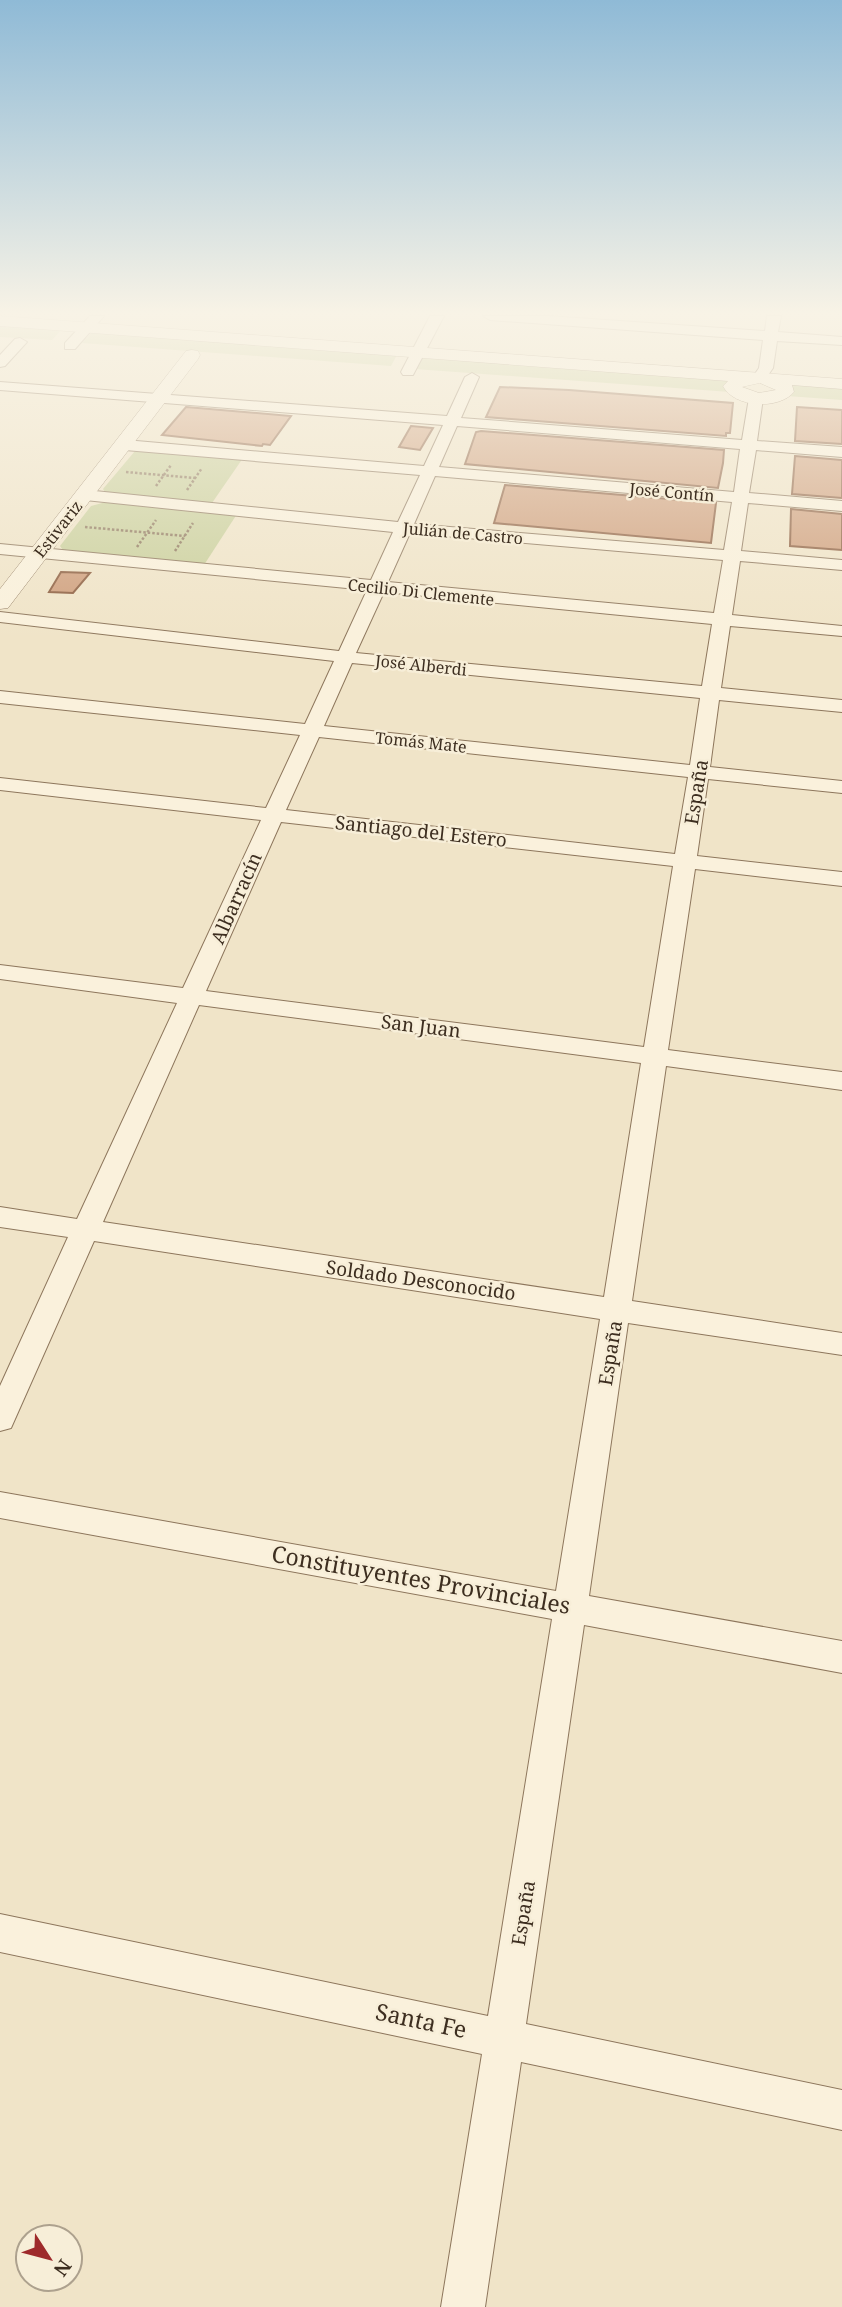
<svg xmlns="http://www.w3.org/2000/svg" width="842" height="2307" viewBox="0 0 842 2307" font-family="'Noto Serif',serif">
<rect width="100%" height="100%" fill="#f0e4c8"/>
<g fill="#c9cf9b">
<path d="M0 324 63 328 52 340 0 337Z"/>
<path d="M93 331 398 353 391 366 82 343Z"/>
<path d="M421 356 732 378 730 392 415 369Z"/>
<path d="M788 382 842 386V400L787 396Z"/>
<path d="M135 451 243 458 212 503 105 492 103 489Z"/>
<path d="M106 502 237 514 204 565 63 550 60 546 91 506Z"/>
</g>
<g fill="#cf9f7d" stroke="#8d5f41" stroke-width="2">
<path d="M500 387 569 390 733 403 730 433H726V436L486 417Z"/>
<path d="M186 407 291 416 270 445 263 444 262 446 162 435Z"/>
<path d="M797 407 842 410V444L795 441Z"/>
<path d="M411 426 433 428 420 450 399 447Z"/>
<path d="M481 431 724 450 723 463 718 488 465 464 476 432Z"/>
<path d="M795 456 842 460V498L792 494Z"/>
<path d="M505 485 716 503 711 543 494 523Z"/>
<path d="M791 509 842 514V550L790 546Z"/>
<path d="M61 572 90 573 73 593 49 592Z"/>
</g>
<g fill="none" stroke-linecap="round" stroke-linejoin="round">
<g stroke="#8d765c" stroke-width="2">
<g id="minor">
<path d="M90 316H104L75 349H65V343Z"/>
<path d="M430 316H444L413 375H403L401 372Z"/>
<path d="M483 316H548L765 331 767 316H781L778 332 842 337V345L777 341 773 368 764 381 759 382 752 378 759 368 763 340 490 320Z"/>
<path d="M20 338 27 342 5 366 0 367V355L15 339Z"/>
<path d="M472 373 479 377 461 418 742 440 749 398 756 394 763 398 757 441 842 447V457L756 450 749 493 842 501V511L748 503 741 551 842 560V570L740 561 732 615 842 626V636L730 626 721 688 842 700V712L719 700 710 767 842 781V793L708 779 697 856 842 872V886L695 869 668 1050 842 1072V1090L666 1066 632 1301 842 1333V1355L628 1323 589 1596 842 1641V1673L584 1625 526 2024 842 2090V2130L521 2062 485 2307H441L482 2054 0 1952V1914L488 2016 552 1619 0 1518V1492L556 1591 600 1319 94 1241 15 1419 11 1428 0 1431V1386L68 1237 0 1227V1207L77 1219 177 1003 0 979V965L183 988 261 820 0 790V778L266 808 300 735 0 703V691L305 724 334 661 0 622V612L339 651 367 590 0 554V544L371 580 393 532 85 500 77 495 85 490 398 522 420 475 125 450 117 445 125 440 424 466 443 425 0 390V382L447 416 465 377ZM457 426 740 449 734 492 439 467ZM435 476 732 502 724 550 414 524ZM410 533 723 560 714 613 388 582ZM384 592 712 624 702 686 356 653ZM352 663 700 698 690 765 324 726ZM319 737 688 777 675 854 286 810ZM281 822 673 866 644 1047 206 991ZM199 1005 641 1063 604 1297 103 1222Z"/>
</g>
</g>
<g stroke="#8d765c" stroke-width="1">
<g id="tertiary">
<path d="M0 316 842 379V389L792 385 794 392C779 410 734 408 723 386L728 381 0 326ZM760 383 776 390 759 393 742 387Z"/>
<path d="M192 350 198 351 200 355 198 359 8 608 0 609V589L186 351Z"/>
</g>
</g>
<g stroke="#8d765c" stroke-width="2.5" stroke-dasharray="2.5 2" stroke-linecap="butt">
<path d="M126 472 195 478"/>
<path d="M156 486 171 465"/>
<path d="M187 490 202 468"/>
<path d="M85 527 185 536"/>
<path d="M137 547 156 520"/>
<path d="M175 551 193 523"/>
</g>
<use href="#minor" fill="#faf1dc" fill-rule="evenodd"/>
<use href="#tertiary" fill="#faf1dc" fill-rule="evenodd"/>
</g>
<linearGradient id="sky" x2="0" y2="1"><stop stop-color="#8fbad6"/><stop offset="0.49" stop-color="#f8f3e6"/><stop offset="1" stop-color="#f8f3e6" stop-opacity="0"/></linearGradient>
<rect width="842" height="639" fill="url(#sky)"/>
<g text-anchor="middle" stroke-width="5" stroke-linejoin="round" paint-order="stroke">
<g font-size="16" fill="#3d2e20" stroke="#f7eed8">
<text transform="translate(672 492) rotate(5)" y="6">José Contín</text>
<text transform="translate(58 529) rotate(-52)" y="6">Estivariz</text>
<text transform="translate(463 533) rotate(5)" y="6">Julián de Castro</text>
<text transform="translate(421 592) rotate(6)" y="6">Cecilio Di Clemente</text>
<text transform="translate(421 665) rotate(6)" y="6">José Alberdi</text>
<text transform="translate(421 742) rotate(6)" y="6">Tomás Mate</text>
</g>
<g font-size="19" fill="#3d2e20" stroke="#f7eed8">
<text transform="translate(696 792) rotate(-81)" y="7">España</text>
<text transform="translate(421 831) rotate(6)" y="7">Santiago del Estero</text>
<text transform="translate(236 898) rotate(-66)" y="7">Albarracín</text>
<text transform="translate(421 1026) rotate(7)" y="7">San Juan</text>
<text transform="translate(421 1280) rotate(8)" y="7">Soldado Desconocido</text>
<text transform="translate(610 1353) rotate(-81)" y="7">España</text>
<text transform="translate(523 1913) rotate(-81)" y="7">España</text>
</g>
<g font-size="23" fill="#3d2e20" stroke="#f7eed8">
<text transform="translate(421 1580) rotate(10)" y="8">Constituyentes Provinciales</text>
<text transform="translate(421 2021) rotate(12)" y="8">Santa Fe</text>
</g>
</g>
<g transform="translate(49 2258) rotate(126)"><circle r="33" fill="#f7eed8" stroke="#ada18e" stroke-width="2"/>
<path d="M0-5L12 26L0 18L-12 26Z" fill="#9e2a2b"/>
<text y="-10" font-size="19" font-weight="bold" text-anchor="middle" fill="#3d2e20">N</text>
</g>
</svg>
